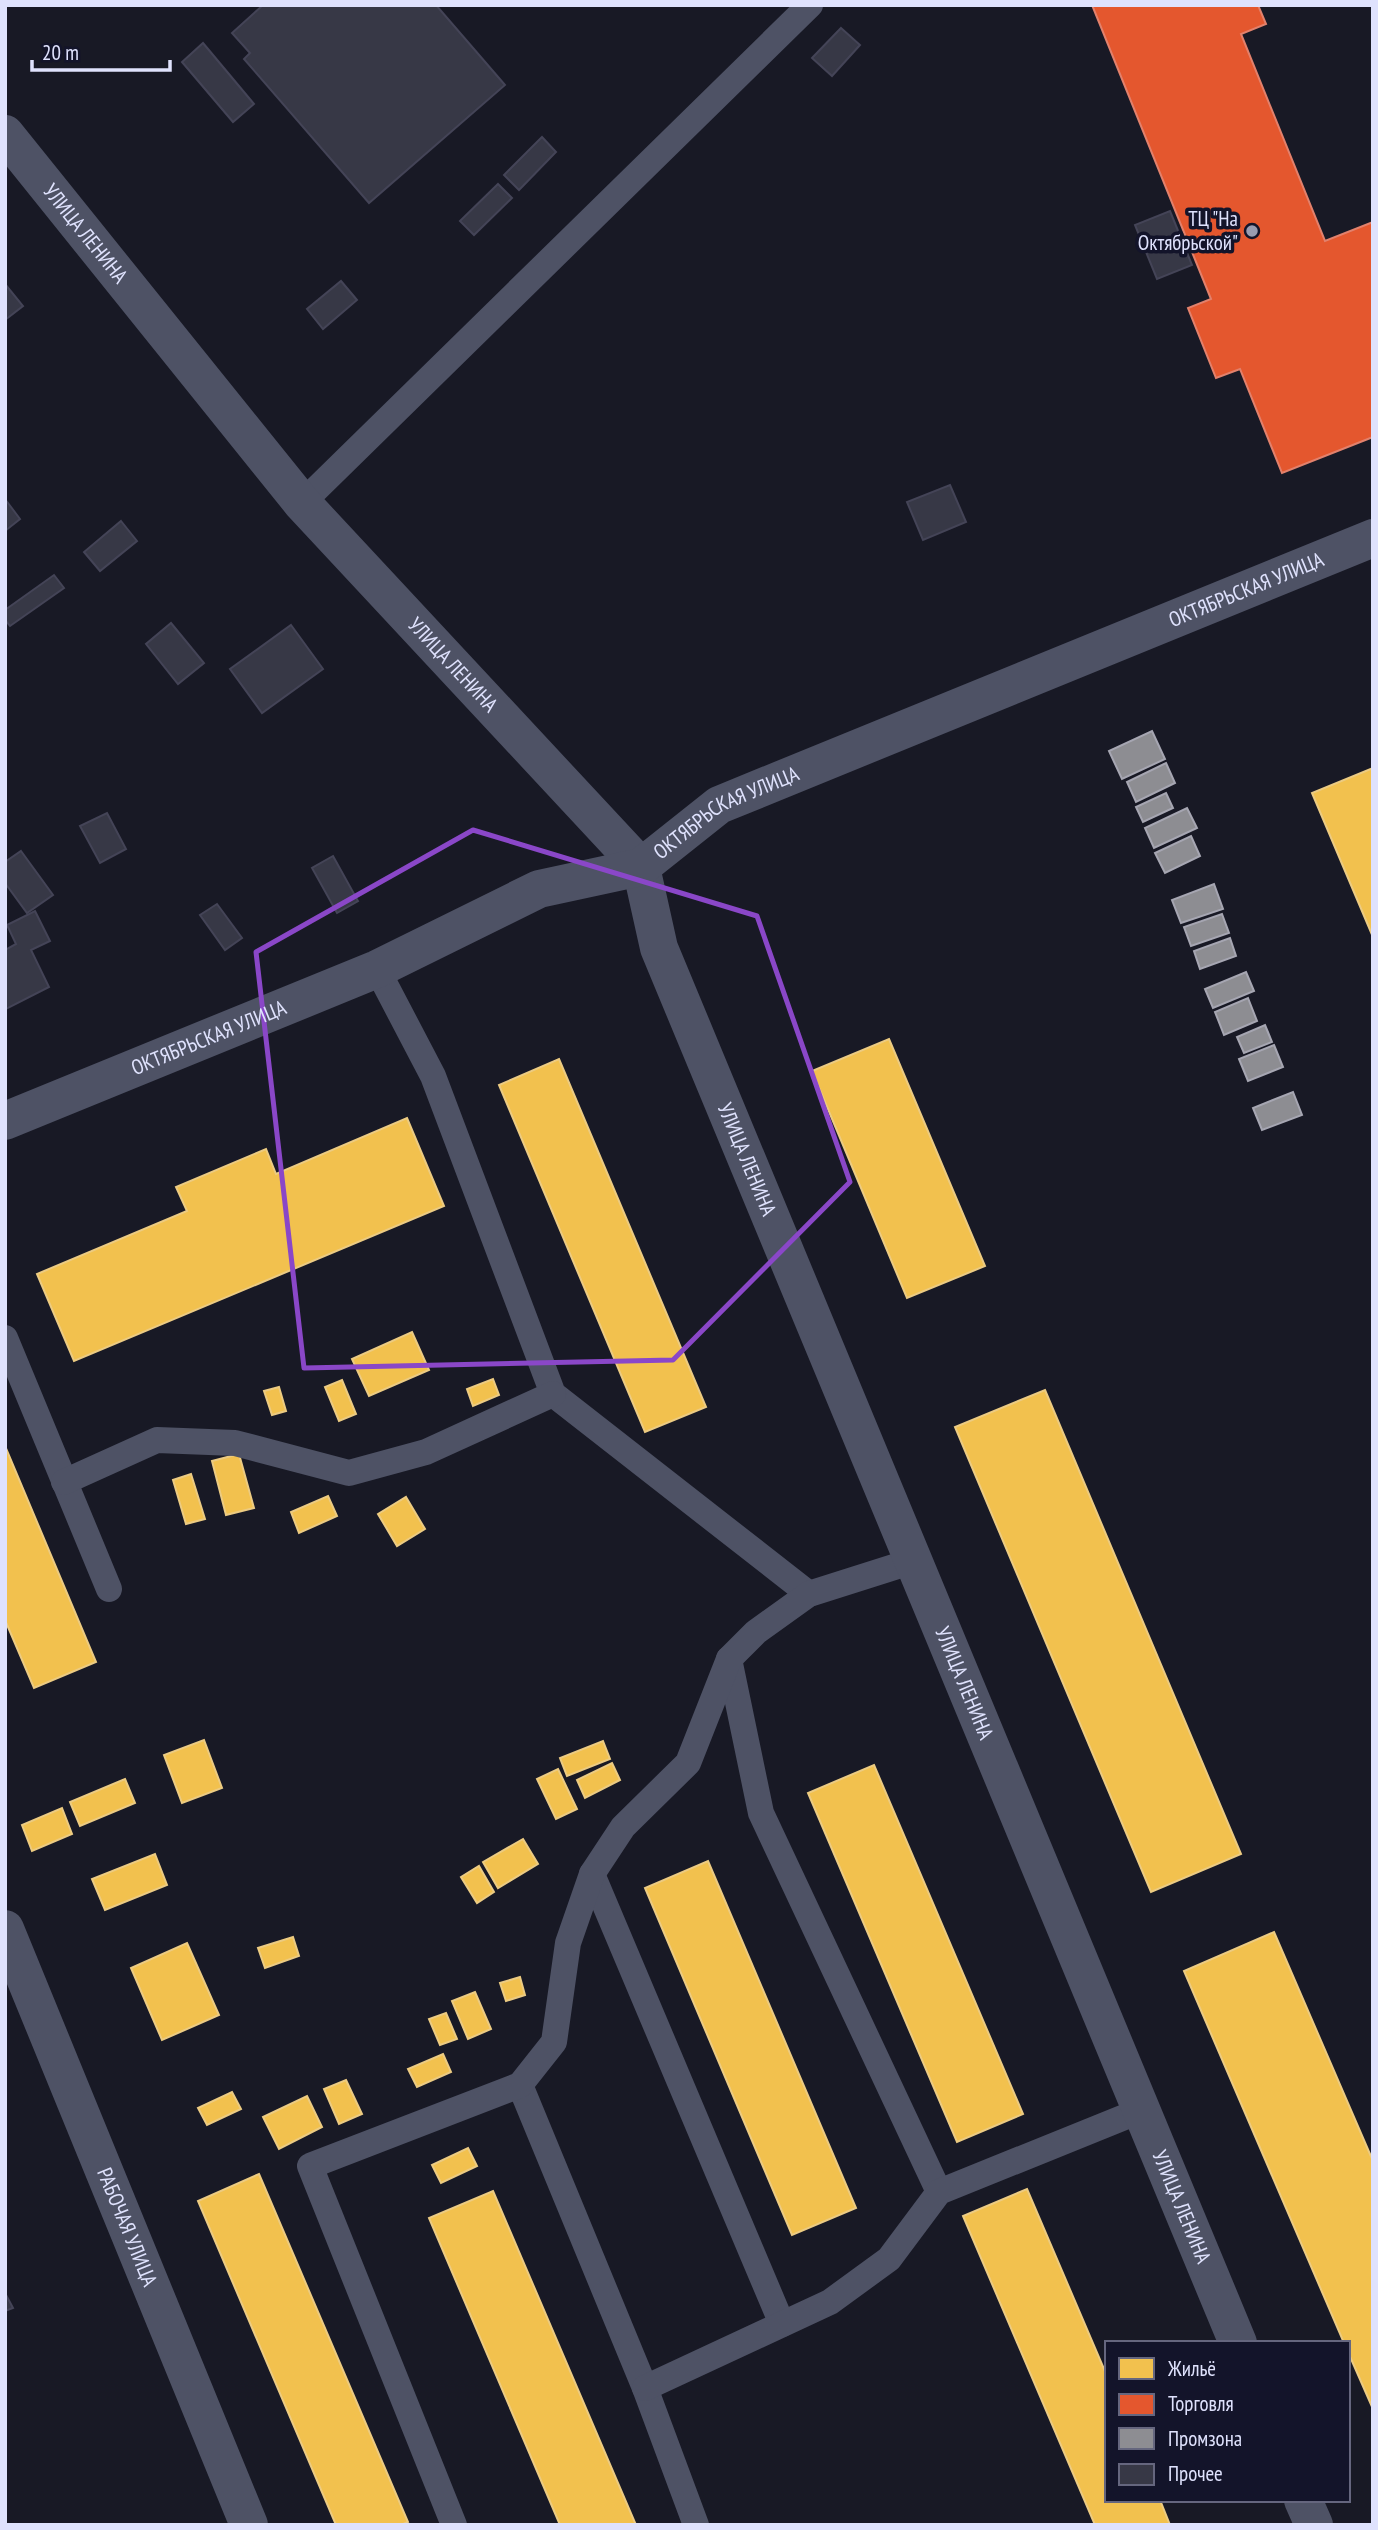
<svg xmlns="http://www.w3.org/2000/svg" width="1378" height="2530" viewBox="0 0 1378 2530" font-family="'PT Sans Narrow',sans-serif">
<rect width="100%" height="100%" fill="#181925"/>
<g fill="#f2c14e" stroke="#eccb82" stroke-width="2">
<path d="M1373 768V937L1312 793Z"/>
<path d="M889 1039 985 1266 907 1298 812 1071Z"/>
<path d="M559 1059 706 1407 645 1432 499 1085Z"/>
<path d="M407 1118 444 1206 74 1361 37 1274 187 1211 176 1187 266 1149 276 1174Z"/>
<path d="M412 1332 429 1370 369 1396 352 1359Z"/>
<path d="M493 1379 499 1395 473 1406 467 1389Z"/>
<path d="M342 1380 356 1414 339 1421 325 1387Z"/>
<path d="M279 1387 286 1411 272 1415 264 1391Z"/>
<path d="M1045 1390 1241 1854 1151 1892 955 1427Z"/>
<path d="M5 1446 96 1662 34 1688 5 1620Z"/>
<path d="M239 1454 254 1508 226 1515 212 1461Z"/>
<path d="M191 1474 205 1519 186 1524 173 1480Z"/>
<path d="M328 1496 337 1516 299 1533 291 1512Z"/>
<path d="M406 1497 425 1529 397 1546 378 1514Z"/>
<path d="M204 1740 222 1788 182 1803 164 1755Z"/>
<path d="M603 1741 610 1759 567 1776 560 1758Z"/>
<path d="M612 1763 620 1780 585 1798 577 1780Z"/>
<path d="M874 1765 1023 2114 957 2142 808 1793Z"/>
<path d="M558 1769 577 1809 556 1819 537 1779Z"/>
<path d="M125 1779 135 1803 80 1826 70 1802Z"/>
<path d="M62 1808 72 1834 32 1851 22 1825Z"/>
<path d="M523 1839 538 1864 498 1888 483 1862Z"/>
<path d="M155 1854 167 1885 105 1910 92 1879Z"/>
<path d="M708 1861 856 2208 792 2235 645 1888Z"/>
<path d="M479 1866 494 1892 477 1903 461 1877Z"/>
<path d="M1274 1932 1373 2161V2409L1348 2352V2343H1344L1184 1971Z"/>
<path d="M293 1937 299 1956 265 1968 258 1948Z"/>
<path d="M187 1943 219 2015 162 2040 131 1968Z"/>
<path d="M520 1977 525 1995 506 2001 500 1983Z"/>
<path d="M475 1992 491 2029 468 2039 452 2001Z"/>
<path d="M446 2013 457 2039 440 2045 429 2019Z"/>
<path d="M443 2054 451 2072 417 2087 408 2069Z"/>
<path d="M346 2080 362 2114 339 2124 324 2089Z"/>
<path d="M232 2092 241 2109 207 2125 198 2108Z"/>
<path d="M307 2096 322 2127 279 2149 263 2117Z"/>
<path d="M468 2148 477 2166 441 2183 432 2165Z"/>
<path d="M259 2174 408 2522 401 2525H336L198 2201Z"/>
<path d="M1027 2189 1107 2376V2500H1160L1170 2525H1095L963 2216Z"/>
<path d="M493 2191 636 2525H560L429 2218Z"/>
</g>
<path fill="#e4572e" stroke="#e2816c" stroke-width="2" d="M1092 5H1258L1266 24 1241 34 1325 241 1373 222V437L1282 473 1240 369 1216 378 1188 308 1211 299Z"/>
<g fill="#8d8d92" stroke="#a6a6b2" stroke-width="2">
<path d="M1152 731 1165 759 1122 779 1109 751Z"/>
<path d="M1166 763 1175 783 1136 802 1127 782Z"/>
<path d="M1166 793 1173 808 1143 822 1136 807Z"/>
<path d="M1187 808 1197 828 1154 848 1145 828Z"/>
<path d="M1191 836 1200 856 1165 873 1155 853Z"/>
<path d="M1214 884 1223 909 1181 923 1172 900Z"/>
<path d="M1222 914 1229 933 1191 946 1184 927Z"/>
<path d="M1230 938 1236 956 1200 969 1194 951Z"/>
<path d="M1246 972 1254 991 1213 1008 1205 989Z"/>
<path d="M1248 998 1257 1021 1224 1035 1215 1012Z"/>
<path d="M1265 1025 1272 1042 1244 1053 1237 1037Z"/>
<path d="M1274 1045 1283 1067 1248 1081 1239 1059Z"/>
<path d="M1293 1092 1302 1115 1262 1130 1253 1108Z"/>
</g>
<g fill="#373846" stroke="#444457" stroke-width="2">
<path d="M263 5H436L505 85 369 203 244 59 250 53 232 33Z"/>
<path d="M841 28 860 45 832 76 812 58Z"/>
<path d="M203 43 254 104 233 122 182 62Z"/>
<path d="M542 137 556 152 519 190 504 175Z"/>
<path d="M498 184 512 198 474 235 460 221Z"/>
<path d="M1170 211 1192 265 1157 279 1135 225Z"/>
<path d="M341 281 357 300 323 329 307 309Z"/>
<path d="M5 284 23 306 5 320Z"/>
<path d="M950 485 966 522 923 540 907 502Z"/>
<path d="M5 499 20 519 5 531Z"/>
<path d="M121 521 137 541 100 571 84 552Z"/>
<path d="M54 575 64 588 10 626 5 620V610Z"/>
<path d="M171 623 204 663 178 684 146 644Z"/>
<path d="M291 625 323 669 262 713 230 669Z"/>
<path d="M107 813 126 849 100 863 80 826Z"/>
<path d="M21 851 53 895 27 913 5 883V862Z"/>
<path d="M333 856 358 901 337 913 312 868Z"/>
<path d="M217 904 242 938 225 950 200 915Z"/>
<path d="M35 911 50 941 31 950 49 987 6 1009 5 950 16 944 7 925Z"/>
<path d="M5 2293 13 2308 5 2311Z"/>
</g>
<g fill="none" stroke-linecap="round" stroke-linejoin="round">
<g stroke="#4e5265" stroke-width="26">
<path d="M302 503 810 5"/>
<path d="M377 969 433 1076 553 1394 809 1594"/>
<path d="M5 1338 109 1589"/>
<path d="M64 1482 157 1440 235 1443 349 1473 426 1452 553 1394"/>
<path d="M729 1659 761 1813 939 2192"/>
<path d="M592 1874 782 2324"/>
<path d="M520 2085 645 2388 696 2525"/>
<path d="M645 2388 830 2302 889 2259 939 2192 1142 2110"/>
<path d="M454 2525 310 2166 520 2085 554 2042 568 1943 592 1874 623 1827 688 1763 729 1659 756 1632 809 1594 913 1561"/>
</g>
<g stroke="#4e5265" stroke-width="38">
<path id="s1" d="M5 134 302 503 641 867 659 948 1238 2343"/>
<path id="s2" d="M5 1121 377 969 539 889 641 867 719 805 1373 538"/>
<path id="s3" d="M5 1929 249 2525"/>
<path d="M1303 2500 1314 2525"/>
</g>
</g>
<path fill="none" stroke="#8a47c8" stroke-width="5" stroke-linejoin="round" d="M473 830 757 916 850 1182 673 1360 304 1368 256 952Z"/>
<circle fill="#999cb1" stroke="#13142a" stroke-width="2.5" cx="1252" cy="231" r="7"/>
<g text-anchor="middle" stroke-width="7" stroke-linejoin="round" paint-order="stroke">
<g font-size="21" fill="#dfe2fd" stroke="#13142a" text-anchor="end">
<text x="1238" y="226">ТЦ "На<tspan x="1238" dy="24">Октябрьской"</tspan></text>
</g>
<g font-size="21" fill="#dfe2fd" stroke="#13142a">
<text dy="7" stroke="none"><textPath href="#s1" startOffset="128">УЛИЦА ЛЕНИНА</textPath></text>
<text dy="7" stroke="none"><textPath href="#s2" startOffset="1356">ОКТЯБРЬСКАЯ УЛИЦА</textPath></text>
<text dy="7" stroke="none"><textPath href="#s1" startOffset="695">УЛИЦА ЛЕНИНА</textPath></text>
<text dy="7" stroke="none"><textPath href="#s2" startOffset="789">ОКТЯБРЬСКАЯ УЛИЦА</textPath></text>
<text dy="7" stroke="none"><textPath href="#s2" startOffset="220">ОКТЯБРЬСКАЯ УЛИЦА</textPath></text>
<text dy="7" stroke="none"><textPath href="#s1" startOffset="1283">УЛИЦА ЛЕНИНА</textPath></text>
<text dy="7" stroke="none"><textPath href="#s1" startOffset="1850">УЛИЦА ЛЕНИНА</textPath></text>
<text dy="7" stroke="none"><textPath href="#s1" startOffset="2417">УЛИЦА ЛЕНИНА</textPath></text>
<text dy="7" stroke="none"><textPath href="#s3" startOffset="322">РАБОЧАЯ УЛИЦА</textPath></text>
</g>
</g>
<rect width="1378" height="2530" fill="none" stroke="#dfe2fd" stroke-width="14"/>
<rect x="1105" y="2341" width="245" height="161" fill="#13142a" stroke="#65667e" stroke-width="2"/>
<rect x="1119" y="2358" width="35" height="21" fill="#f2c14e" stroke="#65667e" stroke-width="2"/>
<text x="1168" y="2376" font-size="21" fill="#dfe2fd">Жильё</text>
<rect x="1119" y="2394" width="35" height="21" fill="#e4572e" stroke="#65667e" stroke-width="2"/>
<text x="1168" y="2411" font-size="21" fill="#dfe2fd">Торговля</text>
<rect x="1119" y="2428" width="35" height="21" fill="#8d8d92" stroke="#65667e" stroke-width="2"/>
<text x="1168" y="2446" font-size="21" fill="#dfe2fd">Промзона</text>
<rect x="1119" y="2464" width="35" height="21" fill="#373846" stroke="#65667e" stroke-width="2"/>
<text x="1168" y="2481" font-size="21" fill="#dfe2fd">Прочее</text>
<path d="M32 60v10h138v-10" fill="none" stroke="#dfe2fd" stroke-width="3.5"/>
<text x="42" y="60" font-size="21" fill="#dfe2fd" stroke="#13142a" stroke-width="5" paint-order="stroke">20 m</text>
</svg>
